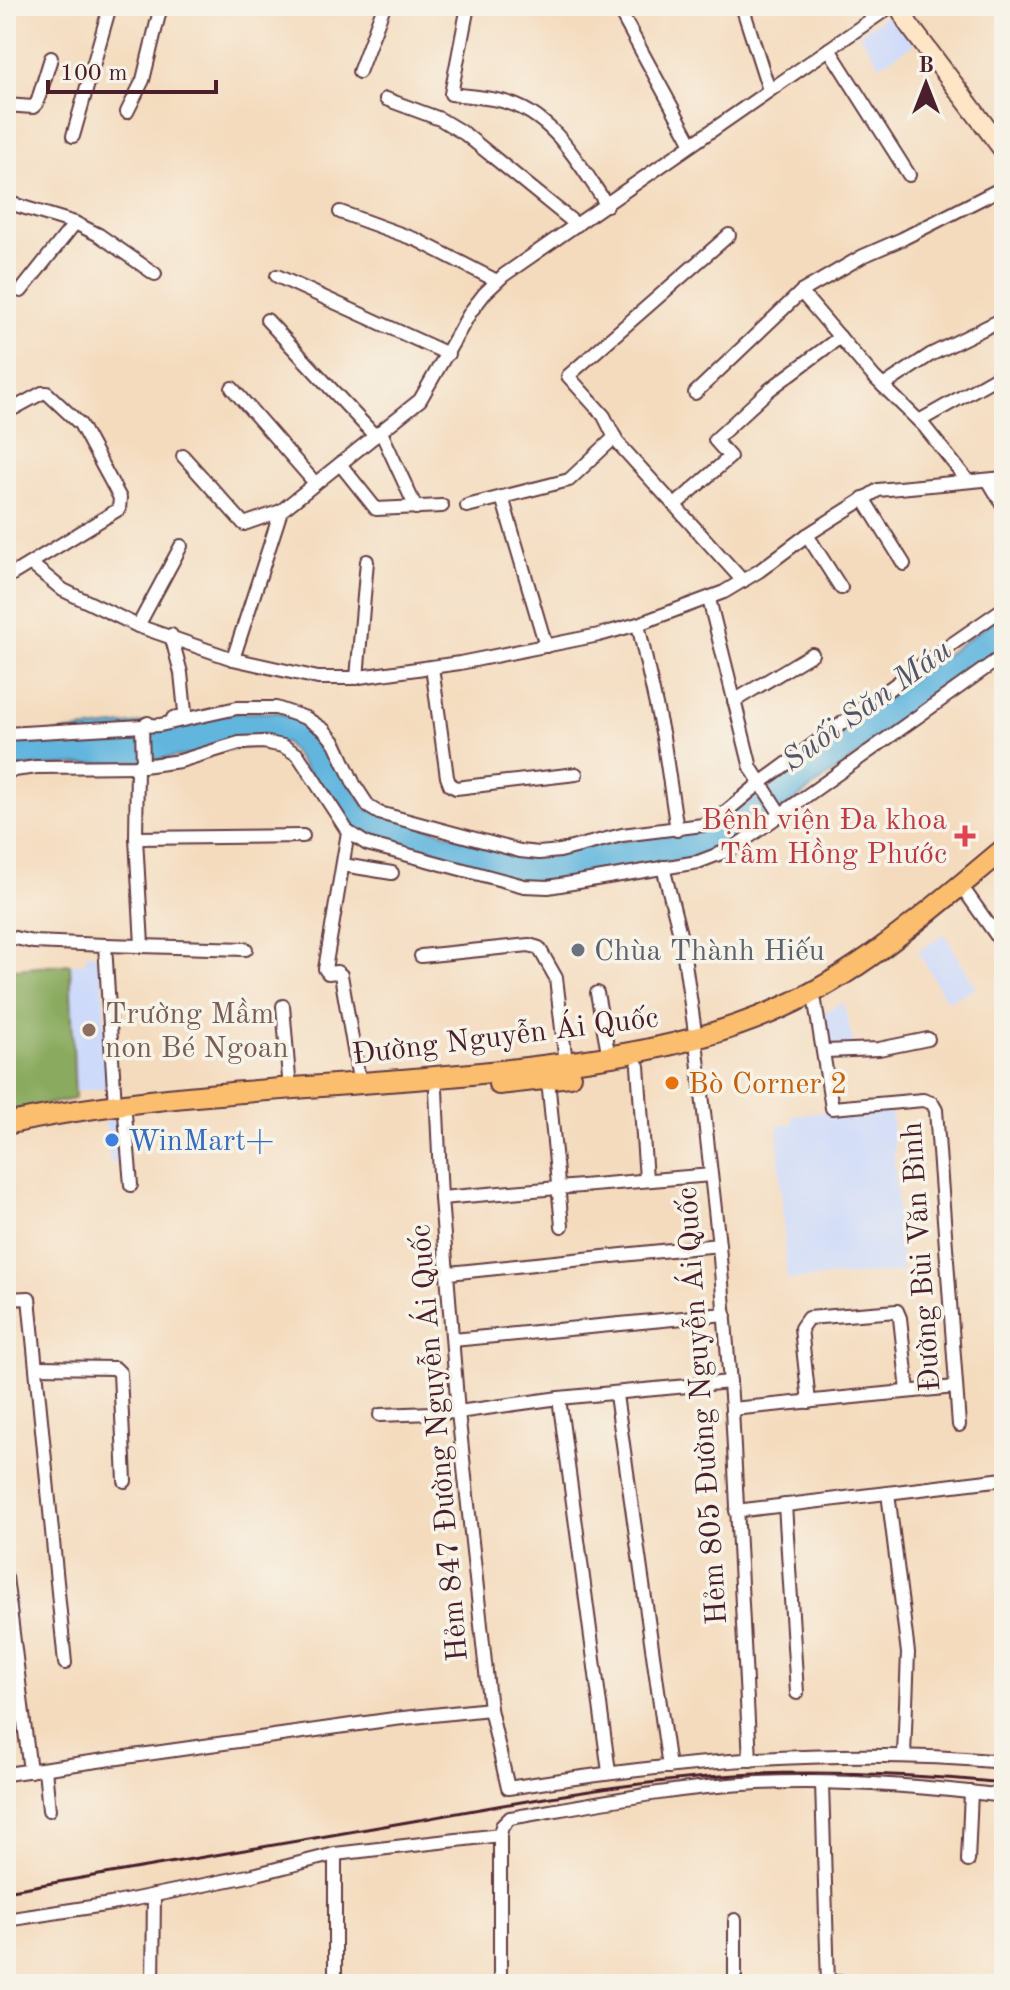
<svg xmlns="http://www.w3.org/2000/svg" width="1010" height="1990" viewBox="0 0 1010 1990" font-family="'Old Standard TT',serif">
<rect width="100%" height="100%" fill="#f7f3e8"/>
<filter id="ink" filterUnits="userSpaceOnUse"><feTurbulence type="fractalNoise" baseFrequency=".0125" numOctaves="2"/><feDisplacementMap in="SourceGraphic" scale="16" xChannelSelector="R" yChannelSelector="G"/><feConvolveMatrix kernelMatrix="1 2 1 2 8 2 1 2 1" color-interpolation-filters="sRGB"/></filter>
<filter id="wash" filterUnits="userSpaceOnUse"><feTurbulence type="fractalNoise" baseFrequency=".006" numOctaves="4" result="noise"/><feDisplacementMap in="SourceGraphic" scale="32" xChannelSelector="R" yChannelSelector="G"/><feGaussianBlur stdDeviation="1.8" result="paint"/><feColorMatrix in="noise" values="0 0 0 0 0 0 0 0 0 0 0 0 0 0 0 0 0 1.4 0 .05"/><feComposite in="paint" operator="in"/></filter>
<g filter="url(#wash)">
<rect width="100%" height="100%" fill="#f4dbbe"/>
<g fill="#cedafa">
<path d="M894 10 914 44 880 65 859 34Z"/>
<path d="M944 933 976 988 947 1001 918 952Z"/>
<path d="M90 953 102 960 107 1088 74 1091 70 964 85 963V957Z"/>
<path d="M843 1002 855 1046 829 1047 824 1013Z"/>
<path d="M891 1106 902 1272 787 1280 777 1125 792 1124V1115Z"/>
<path d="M116 1119 119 1163H110L105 1120Z"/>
</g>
<path fill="#8aaa5e" stroke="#6a6444" stroke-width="2" d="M70 964 75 1099 6 1112V970Z"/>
<path fill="#62b6de" stroke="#566a84" stroke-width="2" d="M1004 613V650L731 846 697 858 548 883 524 882 369 840 351 828 285 742 146 761 6 768V738L236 713 276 712 304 722 321 734 331 745 366 809 522 856 704 829Z"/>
</g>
<g filter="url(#ink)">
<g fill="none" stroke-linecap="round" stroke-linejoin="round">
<g stroke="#643b41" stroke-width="16">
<g id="street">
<path d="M468 6 451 94C468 96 485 97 502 101 553 113 579 164 607 205"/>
<path d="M617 6 692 144"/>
<path d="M742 6 769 90"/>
<path d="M829 49 909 175"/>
<path d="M359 72 384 6"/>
<path d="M386 99 440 119 465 134 577 225"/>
<path d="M6 105 33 107 37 103 51 58"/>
<path d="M127 112 143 80 161 6"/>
<path d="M73 136 110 6"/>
<path d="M6 202 75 223 99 235 155 274"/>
<path d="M340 212 417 240 497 281"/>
<path d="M729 235 568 376 604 416 617 442 743 581"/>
<path d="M277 276 448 354"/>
<path d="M21 291 75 223"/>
<path d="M801 292 874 377 924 426 968 481"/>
<path d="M267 320 375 436"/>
<path d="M883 386 930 355 997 322"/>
<path d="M232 388 315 483"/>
<path d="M695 393 801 292 863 256 902 239 1004 187"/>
<path d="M919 421 1004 373"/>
<path d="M381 432 416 508"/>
<path d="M183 456 244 524 281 511"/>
<path d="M340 464 376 509 442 506"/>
<path d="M988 480 1004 507"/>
<path d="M502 497 546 646"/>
<path d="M863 498 904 564"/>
<path d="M675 505 730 457 715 440 769 390 840 337"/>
<path d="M467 506 569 480 615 437"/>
<path d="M807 535 841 588"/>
<path d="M31 564 63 590 138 626 233 659 318 678H352L460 663 599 635 638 624 724 592 759 571 807 535 878 490 1004 478"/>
<path d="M6 578 119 509 120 498 80 424 47 393H42L9 411"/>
<path d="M709 599 751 768 781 815"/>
<path d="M638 624 663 737 677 830"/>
<path d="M138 626 181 546"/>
<path d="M171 635 181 673 185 712 183 716 173 718"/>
<path d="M233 659 281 511 420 400 471 311 485 293 504 275 891 6"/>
<path d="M432 667 447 777 450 785 456 788 576 774"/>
<path d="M357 678 367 561"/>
<path d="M734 701 812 654"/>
<path d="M6 734 160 725 237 708H276L306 718 324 730 335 743 354 784 369 807 379 813 520 851 539 853 560 851 622 835 703 825 722 815 759 784 926 662 1004 608"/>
<path d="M137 766 136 838 142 945"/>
<path d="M143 766 142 726 148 723"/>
<path d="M6 771 37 767 143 766 180 761 239 743 263 742 283 746 298 755 348 832 367 844 524 886 548 887 698 862 732 849 1004 655"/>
<path d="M348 832 325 969 328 973 337 972 341 975 360 1085"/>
<path d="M136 838 303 836"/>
<path d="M343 865 392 873"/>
<path d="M663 867 682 942 696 1039"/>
<path d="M967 894 1004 946"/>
<path d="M6 936 33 942 105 945 115 1105"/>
<path d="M105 945 246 949"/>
<path d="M421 956 529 945 539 948 556 978 566 1063"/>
<path d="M597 993 609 1057"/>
<path d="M815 1002 832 1108 923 1100 932 1103 936 1110 959 1425"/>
<path d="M283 1006 290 1090"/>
<path d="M697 1050 719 1245 732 1409 750 1760"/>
<path d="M825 1051 879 1049 928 1039"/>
<path d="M638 1066 646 1179"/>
<path d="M548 1079 562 1226"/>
<path d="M436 1090 441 1198 458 1412 490 1709 508 1788C672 1762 838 1746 1004 1762"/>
<path d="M125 1114 131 1185"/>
<path d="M441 1198 711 1175"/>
<path d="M449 1273 719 1245"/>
<path d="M6 1299 29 1298 65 1663"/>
<path d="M453 1340 725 1314"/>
<path d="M36 1367 115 1368 120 1373 125 1481"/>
<path d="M616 1395 669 1767"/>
<path d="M559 1398 609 1772"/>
<path d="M809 1402 801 1328 808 1318 897 1311 900 1318 908 1391"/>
<path d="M732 1409 955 1387"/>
<path d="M380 1415 458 1412 559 1398 730 1382"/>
<path d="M888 1493 908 1653 904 1755"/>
<path d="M785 1505 797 1693"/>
<path d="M736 1511 1004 1479"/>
<path d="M6 1577 30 1771"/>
<path d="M45 1769 49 1810"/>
<path d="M6 1774 394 1719 490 1709"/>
<path d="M822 1783 828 1984"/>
<path d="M968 1861 971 1792"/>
<path d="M6 1920 111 1904 253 1875 335 1854 500 1835"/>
<path d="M828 1982 924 1984"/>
<path d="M153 1984 154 1895"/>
<path d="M335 1984V1854"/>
<path d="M500 1984V1835L502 1826 510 1818C592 1804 675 1787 759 1783 840 1779 923 1786 1004 1796"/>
<path d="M735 1984V1920"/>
</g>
</g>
<g stroke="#643b41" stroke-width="22">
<path id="secondary" d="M899 6 909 25 1004 151"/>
</g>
<g stroke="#643b41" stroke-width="24">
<g id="primary">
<path d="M499 1084 570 1076"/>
<path d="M6 1124C168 1089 336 1089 500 1071 597 1060 693 1048 783 1007 865 970 935 906 1004 849"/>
</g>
</g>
<use href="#street" stroke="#fff" stroke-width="12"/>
<use href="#secondary" stroke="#fde5c5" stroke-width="18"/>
<use href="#primary" stroke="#fbbe6e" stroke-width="20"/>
<path stroke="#4a1f2b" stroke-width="3" d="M6 1891C144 1867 281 1844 419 1820 530 1800 642 1779 755 1774 839 1771 921 1775 1004 1783"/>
</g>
</g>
<path fill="#e0444e" stroke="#f7f3e8" stroke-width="3" d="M961 824h8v8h8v8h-8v8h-8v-8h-8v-8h8z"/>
<circle fill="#6b7280" stroke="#f7f3e8" stroke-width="3" cx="578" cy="950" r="8"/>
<circle fill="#8d6e63" stroke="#f7f3e8" stroke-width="3" cx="89" cy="1030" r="8"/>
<circle fill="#e8710a" stroke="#f7f3e8" stroke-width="3" cx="672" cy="1083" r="8"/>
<circle fill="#3f7fe0" stroke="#f7f3e8" stroke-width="3" cx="112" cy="1140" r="8"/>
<g text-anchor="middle" stroke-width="7" stroke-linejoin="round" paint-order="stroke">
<g font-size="30" fill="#be3a42" stroke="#f7f3e8" text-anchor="end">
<text x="947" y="829">Bệnh viện Đa khoa<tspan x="947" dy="34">Tâm Hồng Phước</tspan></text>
</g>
<g font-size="30" fill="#5b616d" stroke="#f7f3e8" text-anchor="start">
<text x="594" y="960">Chùa Thành Hiếu</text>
</g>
<g font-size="30" fill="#785e54" stroke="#f7f3e8" text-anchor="start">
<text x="105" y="1023">Trường Mầm<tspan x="105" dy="34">non Bé Ngoan</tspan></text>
</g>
<g font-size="30" fill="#4a1f2b" stroke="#f7f3e8">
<text transform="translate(505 1035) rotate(-7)" y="10">Đường Nguyễn Ái Quốc</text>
<text transform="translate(920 1257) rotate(-94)" y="10">Đường Bùi Văn Bình</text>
<text transform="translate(701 1406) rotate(-94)" y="10">Hẻm 805 Đường Nguyễn Ái Quốc</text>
<text transform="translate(438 1443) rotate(-95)" y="10">Hẻm 847 Đường Nguyễn Ái Quốc</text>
</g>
<g font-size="30" fill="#c56008" stroke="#f7f3e8" text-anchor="start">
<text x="688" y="1093">Bò Corner 2</text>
</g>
<g font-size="30" fill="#366cbe" stroke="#f7f3e8" text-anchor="start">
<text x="128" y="1150">WinMart+</text>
</g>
<g font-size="32" font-style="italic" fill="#52546a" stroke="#f7f3e8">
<text transform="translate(866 704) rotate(-36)" y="11">Suối Săn Máu</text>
</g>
</g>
<rect width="1010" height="1990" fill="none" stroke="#f7f3e8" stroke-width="32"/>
<g transform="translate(926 84)" stroke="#f7f3e8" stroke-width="6" paint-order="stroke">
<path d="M0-6L14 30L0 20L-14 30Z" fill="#4a1f2b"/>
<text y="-12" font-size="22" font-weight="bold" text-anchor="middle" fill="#4a1f2b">B</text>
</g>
<path d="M48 80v12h168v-12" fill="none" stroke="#4a1f2b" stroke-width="4"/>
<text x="60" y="80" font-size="24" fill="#4a1f2b" stroke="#f7f3e8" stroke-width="6" paint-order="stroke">100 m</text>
</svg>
